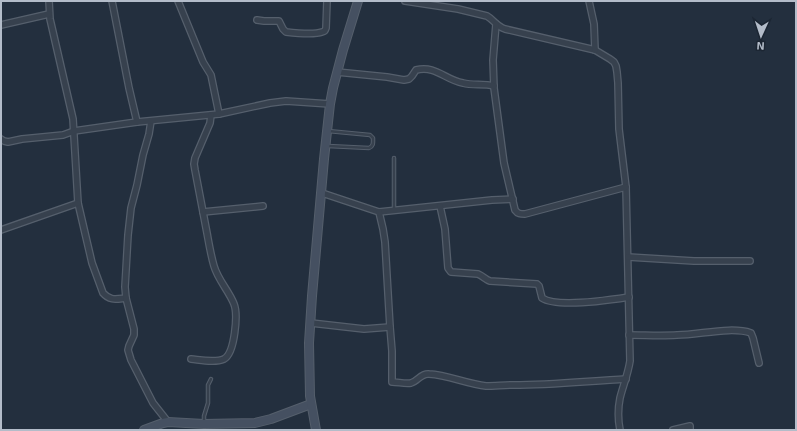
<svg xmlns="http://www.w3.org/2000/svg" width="797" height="431" viewBox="0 0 797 431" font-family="'Exo 2',sans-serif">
<rect width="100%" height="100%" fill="#232f3e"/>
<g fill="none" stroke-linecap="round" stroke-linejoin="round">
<g stroke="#555f6c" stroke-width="4.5">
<g id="lane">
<path d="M328 146 369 148C374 146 373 142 373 138L370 135 328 131"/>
<path d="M394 210V158"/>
<path d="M204 423V416L208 403V385L211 379"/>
</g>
</g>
<g stroke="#555f6c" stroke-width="8">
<g id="street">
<path d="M49 1 50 19 73 119 78 203 92 263 103 293C110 301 116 299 126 298"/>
<path d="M112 1 129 88 137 122"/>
<path d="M178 1 203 62 211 75 219 114"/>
<path d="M405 1 458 9 487 16C494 20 496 26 505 29L595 50 610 59 614 62 616 66 617 72 618 83 619 129 626 187 630 361C628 374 623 386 620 398 618 408 618 420 620 430"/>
<path d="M589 1 594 24 595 50"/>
<path d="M257 20 264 21H279L283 29 286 32C295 33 314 35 322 32 325 31 325 31 326 28L327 1"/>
<path d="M496 24 493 60 494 88 504 163 515 210C518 214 520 214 525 214L626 187"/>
<path d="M1 25 49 14"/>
<path d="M337 72 387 77 404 80 409 79 412 76 416 70C436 65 445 80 463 83 473 86 483 83 494 86"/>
<path d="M151 121 149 134 143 155 137 185 131 208 128 235 125 287 126 298 134 329V335L129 346 128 350 131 360 153 403 168 422"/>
<path d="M1 139 4 141 8 142 22 139 63 135 74 131 137 122 219 114 270 103 286 101 330 104"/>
<path d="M322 193 379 212 492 200 513 199"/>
<path d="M440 206 445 229 448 268 451 272 478 274C483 276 486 280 490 281L537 284 539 286 542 298C557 308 610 300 629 297"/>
<path d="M203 212 263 206"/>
<path d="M379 212 383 229 385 242 390 327 392 351V382C398 382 405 384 411 383 418 381 421 373 429 374 448 375 467 384 486 386 495 386 504 385 513 385 551 385 588 381 626 379"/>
<path d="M1 230 78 203"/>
<path d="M628 257 694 261H750"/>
<path d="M311 323 364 329 390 327"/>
<path d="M629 335C645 335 661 336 677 335 699 335 731 326 751 333L753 338 759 363"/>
<path d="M191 359C201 360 215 363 224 359 235 353 238 314 234 304 229 291 218 280 214 266 211 256 209 244 207 233 203 212 199 191 195 170L194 164 195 158 210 123 211 115"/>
<path d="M673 430 690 426V430"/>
</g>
</g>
<g stroke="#555f6c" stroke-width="10">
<g id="secondary">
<path d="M144 430 163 423 168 422 204 424 255 423 271 419 311 404"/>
<path d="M316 430 310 396 309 343 312 296 324 159 330 104 333 88 343 50 358 1"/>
</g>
</g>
<use href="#lane" stroke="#37414e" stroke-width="2.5"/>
<use href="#street" stroke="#37414e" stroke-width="5.5"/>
<use href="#secondary" stroke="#455061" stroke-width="8"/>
</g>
<rect width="797" height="431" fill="none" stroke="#b3bcc9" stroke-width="4"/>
<g transform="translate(761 36) rotate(183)" stroke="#1c2633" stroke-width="3" paint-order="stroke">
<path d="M0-3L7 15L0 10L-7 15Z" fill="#b3bcc9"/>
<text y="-6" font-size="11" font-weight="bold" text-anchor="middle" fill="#b3bcc9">N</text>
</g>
</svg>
